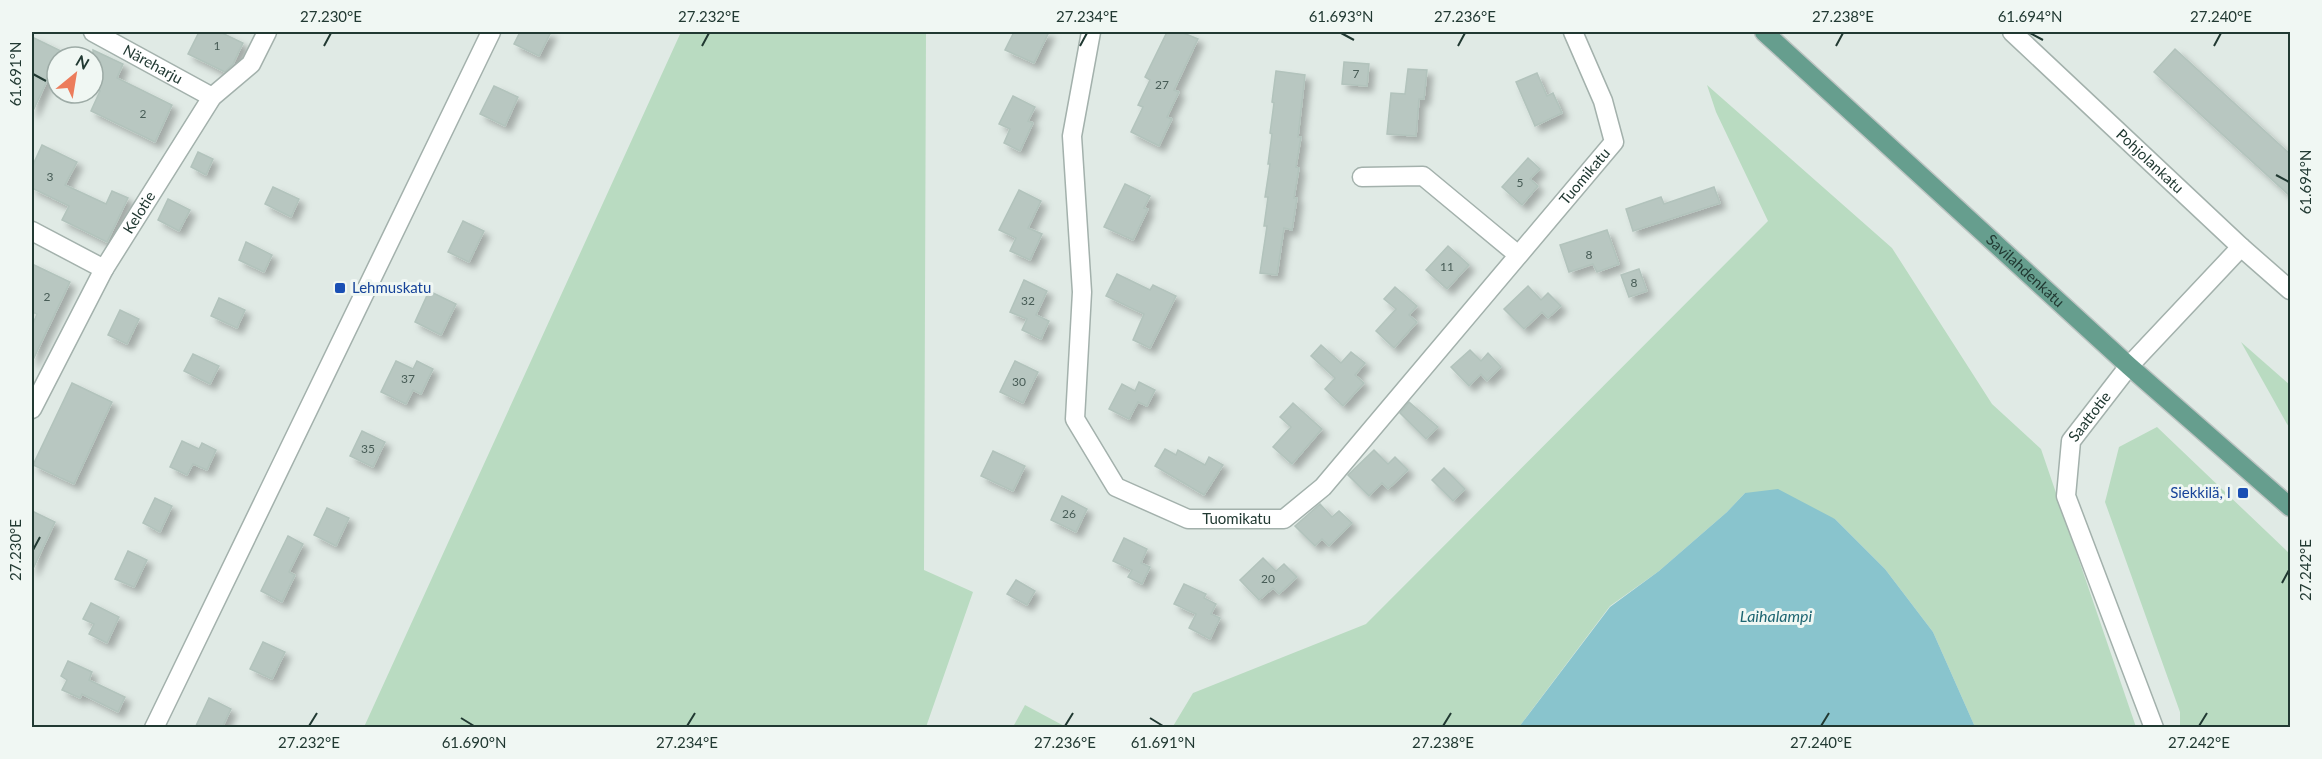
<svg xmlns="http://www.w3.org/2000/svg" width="2322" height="759" viewBox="0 0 2322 759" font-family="Lato,sans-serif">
<defs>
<filter id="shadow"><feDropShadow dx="5.5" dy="5.5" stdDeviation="3" flood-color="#0004"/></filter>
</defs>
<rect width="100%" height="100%" fill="#e0eae5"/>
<g fill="#b9dbc1">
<path d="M681 32H926L924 570 973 592 926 727H364Z"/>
<path d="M1707 85 1892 248 1992 404 2041 449 2136 727H1975L1933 632 1885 569 1835 519 1745 493 1727 512 1659 571 1610 606 1519 727 1172 728 1193 693 1366 624 1768 221 1716 112Z"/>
<path d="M2241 342 2290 385V428L2287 424Z"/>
<path d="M2157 427 2290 554V727H2180V712L2105 502 2119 447Z"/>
<path d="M1025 705 1066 727H1013Z"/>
</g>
<path fill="#89c4cd" d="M1778 489 1835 519 1885 569 1933 632 1975 727H1519L1610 607 1659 571 1727 512 1745 493Z"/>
<g fill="#b8c7c1" stroke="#b2c3bc" stroke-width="1.5" filter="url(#shadow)">
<path d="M199 32H220L243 43 233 64 225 72 188 54Z"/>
<path d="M520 32H551L539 56 514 44Z"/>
<path d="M1014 32H1049L1034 63 1005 50Z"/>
<path d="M1167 32H1181L1198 39 1174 90 1179 92 1167 117 1172 119 1159 146 1131 132 1143 107 1138 105 1150 80 1145 77Z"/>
<path d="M32 37 61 51 32 113Z"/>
<path d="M2175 49 2290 154V196L2154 72Z"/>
<path d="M93 50 123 64 117 78 172 105 155 142 91 111 100 91 93 88Z"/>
<path d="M1344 62 1369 64 1367 86 1342 84Z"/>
<path d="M1408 69 1427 70 1424 99H1419L1416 136 1387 134 1391 93 1405 94Z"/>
<path d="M1276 71 1305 75 1298 137H1301L1296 167 1299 168 1294 198H1297L1292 230 1284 228 1277 275 1260 273 1267 226H1264L1268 197H1265L1270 164H1268L1272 134 1270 133 1274 103 1272 102Z"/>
<path d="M1537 73 1547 96 1553 93 1562 113 1535 126 1516 82Z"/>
<path d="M494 86 518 97 505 126 480 114Z"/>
<path d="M1013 96 1035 107 1028 121 1033 123 1020 151 1004 143 1010 129 999 124Z"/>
<path d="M42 145 77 162 65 185 106 204 112 191 128 198 107 242 62 220 69 206 32 188V167Z"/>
<path d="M198 152 213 159 206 175 191 167Z"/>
<path d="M1528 158 1540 169 1530 179 1538 186 1522 205 1502 187Z"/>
<path d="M1125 184 1150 196 1144 208 1148 209 1133 240 1104 227Z"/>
<path d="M273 187 299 199 291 217 265 204Z"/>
<path d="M1714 187 1720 203 1633 231 1626 209 1661 197 1664 204Z"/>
<path d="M1019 190 1041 201 1028 228 1042 234 1030 260 1010 251 1016 238 999 230Z"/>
<path d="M168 199 190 210 179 231 158 220Z"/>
<path d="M463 221 484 231 469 262 448 252Z"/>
<path d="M1607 230 1619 264 1597 272 1593 264 1569 272 1560 245Z"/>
<path d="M246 242 272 255 264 272 239 260Z"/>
<path d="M1448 246 1469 265 1447 289 1426 270Z"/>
<path d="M32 264 70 282 32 362V326L37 314 32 312Z"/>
<path d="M1639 269 1647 291 1629 297 1621 275Z"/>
<path d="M1117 274 1150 290 1153 285 1176 296 1150 348 1133 340 1144 314 1106 296Z"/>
<path d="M1024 280 1047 291 1036 315 1049 321 1041 339 1022 330 1027 319 1010 312Z"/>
<path d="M1528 286 1541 300 1548 293 1561 306 1548 318 1542 312 1524 329 1504 309Z"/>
<path d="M1395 287 1417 306 1409 315 1417 322 1394 348 1376 331 1396 309 1384 299Z"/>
<path d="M429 291 456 304 441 335 415 322Z"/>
<path d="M219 298 245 310 237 328 211 316Z"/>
<path d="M120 310 139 319 127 344 108 335Z"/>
<path d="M1321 345 1341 363 1351 352 1365 363 1355 375 1364 383 1343 406 1325 389 1335 378 1311 356Z"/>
<path d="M1470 350 1481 361 1488 353 1501 367 1487 381 1481 374 1469 386 1451 367Z"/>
<path d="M193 354 219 366 210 384 184 371Z"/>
<path d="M396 361 413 369 417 361 433 369 421 394 413 390 406 404 381 392Z"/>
<path d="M1015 361 1038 372 1023 403 1000 392Z"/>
<path d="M1139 382 1155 390 1147 406 1138 402 1129 419 1109 409 1122 384 1135 391Z"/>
<path d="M72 383 112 402 74 484 33 465Z"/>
<path d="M1409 402 1438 427 1426 439 1400 413Z"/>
<path d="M1293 403 1322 429 1292 464 1273 447 1291 427 1280 417Z"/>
<path d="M362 431 385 442 373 467 350 456Z"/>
<path d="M182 441 199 449 202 443 216 450 207 470 193 464 187 475 170 467Z"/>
<path d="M1165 449 1176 455 1178 450 1205 465 1209 457 1223 465 1204 495 1155 466Z"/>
<path d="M1374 450 1388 464 1395 457 1408 470 1388 489 1382 483 1369 496 1348 475Z"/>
<path d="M993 451 1025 466 1013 491 981 476Z"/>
<path d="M1444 468 1465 489 1453 501 1432 480Z"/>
<path d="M1062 496 1087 509 1076 532 1051 520Z"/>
<path d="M155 498 172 506 160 532 143 523Z"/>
<path d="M1320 504 1332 517 1339 511 1352 523 1329 546 1322 539 1315 546 1295 526Z"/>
<path d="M327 508 349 518 336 546 314 535Z"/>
<path d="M32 511 55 522 32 571Z"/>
<path d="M288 536 303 544 289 572 295 575 282 602 261 591Z"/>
<path d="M1124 538 1147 549 1141 563 1150 567 1142 584 1128 577 1132 570 1113 561Z"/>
<path d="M128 551 147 560 134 587 115 579Z"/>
<path d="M1263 558 1276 571 1284 564 1297 577 1279 594 1273 588 1259 600 1240 580Z"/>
<path d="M1016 580 1035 591 1027 605 1007 594Z"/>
<path d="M1184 584 1206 594 1204 598 1216 604 1211 614 1220 618 1210 639 1189 628 1196 614 1174 604Z"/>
<path d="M91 603 119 617 107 643 89 634 94 624 83 619Z"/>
<path d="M263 642 285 652 272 679 250 669Z"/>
<path d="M68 661 92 672 89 680 125 697 118 712 82 694 80 698 62 690 67 680 61 676Z"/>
<path d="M209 698 231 709 222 728H195Z"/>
</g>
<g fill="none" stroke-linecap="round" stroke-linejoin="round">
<g stroke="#a3b1ac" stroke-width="21">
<g id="minor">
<path id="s1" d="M93 32 212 97"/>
<path id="s2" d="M1091 32 1072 136 1082 292 1075 419 1116 487 1188 519H1284L1323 487 1614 142 1603 101 1573 32"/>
<path id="s3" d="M2012 32 2241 247 2290 290"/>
<path d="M1362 177 1423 176 1517 254"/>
<path d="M32 231 104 269"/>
<path id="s4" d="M32 409 104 269 212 97 251 64 267 32"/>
<path d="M154 728 491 32"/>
<path id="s5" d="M2154 728 2066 496 2071 441 2129 366 2241 247"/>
</g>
</g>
<g stroke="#bcc4c2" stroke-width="21">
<g id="major">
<path id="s6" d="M1764 32 2129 366 2290 507"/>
</g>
</g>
<use href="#minor" stroke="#fff" stroke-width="18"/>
<use href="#major" stroke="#669e8e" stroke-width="18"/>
</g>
<path fill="none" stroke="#213932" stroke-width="2" d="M1341 33 1354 40M2030 33 2043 40M324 46 331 33M702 46 709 33M1080 46 1087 33M1458 46 1465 33M1836 46 1843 33M2214 46 2221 33M33 74 46 81M2276 175 2289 182M33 550 40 537M2282 583 2289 570M461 718 474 726M1150 718 1163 726M309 726 317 713M687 726 695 713M1065 726 1073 713M1443 726 1451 713M1821 726 1829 713M2199 726 2207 713"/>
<g fill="#1a4fb4" stroke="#f0f7f3" stroke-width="2">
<rect x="334" y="282" width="12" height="12" rx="3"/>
<rect x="2237" y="487" width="12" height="12" rx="3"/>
</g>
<g text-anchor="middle" stroke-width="6" stroke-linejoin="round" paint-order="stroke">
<g font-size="12" fill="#475c56">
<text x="217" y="50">1</text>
<text x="1356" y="78">7</text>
<text x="1162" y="89">27</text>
<text x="143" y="118">2</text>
<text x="50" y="181">3</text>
<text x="1520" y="187">5</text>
<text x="1589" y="259">8</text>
<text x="1447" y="271">11</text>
<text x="1634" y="287">8</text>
<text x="47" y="301">2</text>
<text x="1028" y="305">32</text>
<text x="408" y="383">37</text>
<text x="1019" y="386">30</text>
<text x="368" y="453">35</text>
<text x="1069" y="518">26</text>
<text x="1268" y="583">20</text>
</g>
<g font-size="15" fill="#213932" stroke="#f0f7f3">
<text dy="5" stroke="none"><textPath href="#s1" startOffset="68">Näreharju</textPath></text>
<text dy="5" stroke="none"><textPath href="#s3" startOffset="189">Pohjolankatu</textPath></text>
<text dy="5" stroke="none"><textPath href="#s2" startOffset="1100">Tuomikatu</textPath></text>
<text dy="5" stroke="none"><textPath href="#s4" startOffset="224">Kelotie</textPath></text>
<text dy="5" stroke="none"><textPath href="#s6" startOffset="354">Savilahdenkatu</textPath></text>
<text dy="5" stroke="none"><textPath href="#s5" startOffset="334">Saattotie</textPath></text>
<text dy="5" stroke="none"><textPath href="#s2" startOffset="596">Tuomikatu</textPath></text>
</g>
<g font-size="15" fill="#164399" stroke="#f0f7f3" text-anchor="start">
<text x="352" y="293">Lehmuskatu</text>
<text x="2231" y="498" text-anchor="end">Siekkilä, I</text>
</g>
<g font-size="16" font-style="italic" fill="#1e6672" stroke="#f0f7f3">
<text x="1776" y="622">Laihalampi</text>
</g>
</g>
<rect width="2322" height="759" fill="none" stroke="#f0f7f3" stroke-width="66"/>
<g transform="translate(75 75) rotate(30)"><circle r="28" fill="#f0f7f3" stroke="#9daba6" stroke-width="1.5"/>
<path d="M0-4.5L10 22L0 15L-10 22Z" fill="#ec7c5b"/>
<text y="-9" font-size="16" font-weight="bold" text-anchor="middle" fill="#213932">N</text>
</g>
<rect x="33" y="33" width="2256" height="693" fill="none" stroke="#213932" stroke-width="2"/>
<g font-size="15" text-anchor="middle" fill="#213932">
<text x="331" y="22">27.230°E</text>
<text x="709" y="22">27.232°E</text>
<text x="1087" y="22">27.234°E</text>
<text x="1341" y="22">61.693°N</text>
<text x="1465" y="22">27.236°E</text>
<text x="1843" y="22">27.238°E</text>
<text x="2030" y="22">61.694°N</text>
<text x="2221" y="22">27.240°E</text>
<text transform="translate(16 74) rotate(-90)" y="5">61.691°N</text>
<text transform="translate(2306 182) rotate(-90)" y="5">61.694°N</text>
<text transform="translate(16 550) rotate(-90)" y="5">27.230°E</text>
<text transform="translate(2306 570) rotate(-90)" y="5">27.242°E</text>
<text x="309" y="748">27.232°E</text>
<text x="474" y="748">61.690°N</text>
<text x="687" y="748">27.234°E</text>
<text x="1065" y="748">27.236°E</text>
<text x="1163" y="748">61.691°N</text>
<text x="1443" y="748">27.238°E</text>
<text x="1821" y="748">27.240°E</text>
<text x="2199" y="748">27.242°E</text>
</g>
</svg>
